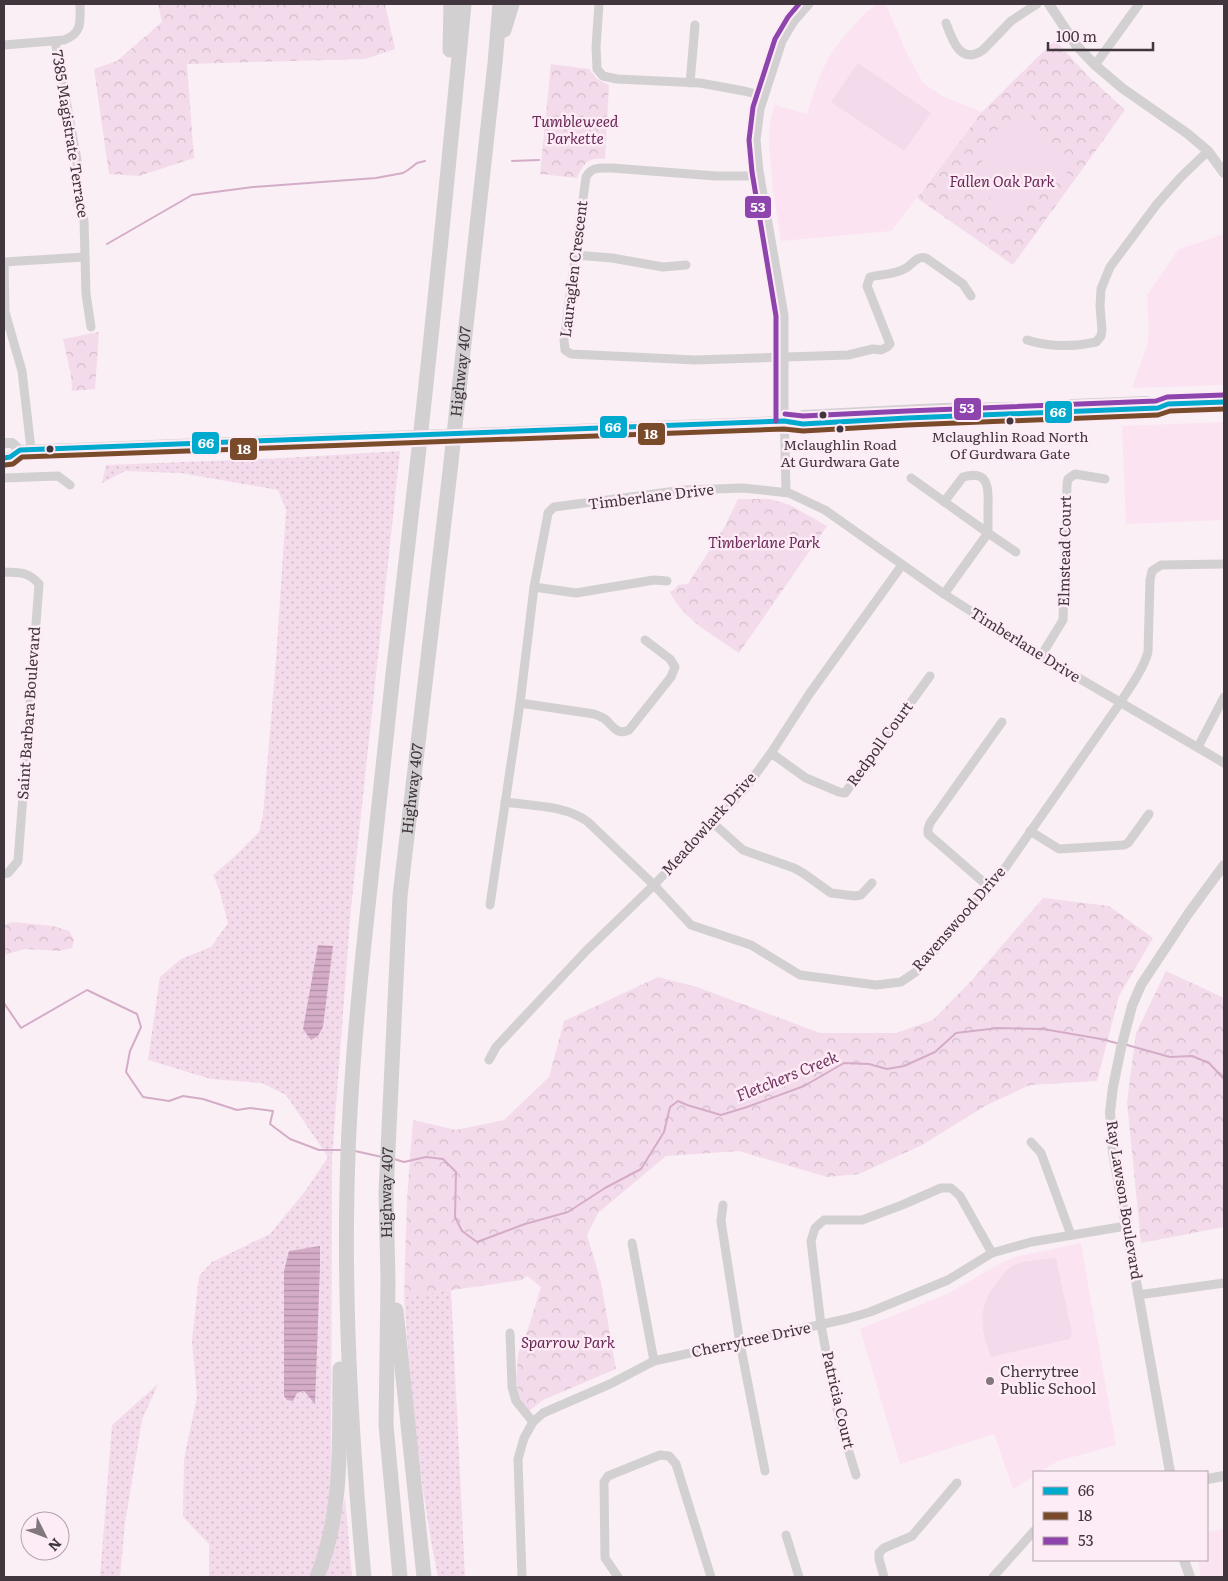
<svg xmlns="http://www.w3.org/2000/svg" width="1228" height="1581" viewBox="0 0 1228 1581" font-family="Literata,serif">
<defs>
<pattern id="grass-dots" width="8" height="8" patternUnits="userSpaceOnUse" patternTransform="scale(1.25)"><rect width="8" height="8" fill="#f4dbeb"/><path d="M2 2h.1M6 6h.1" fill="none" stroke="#d2bdca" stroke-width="1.8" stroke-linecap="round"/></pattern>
<pattern id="forest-crowns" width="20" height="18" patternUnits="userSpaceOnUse" patternTransform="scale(1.25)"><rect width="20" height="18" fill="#f4dbeb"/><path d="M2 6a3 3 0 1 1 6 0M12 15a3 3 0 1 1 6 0" fill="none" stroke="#d2bdca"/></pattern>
<pattern id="water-rules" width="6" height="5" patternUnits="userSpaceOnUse" patternTransform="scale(1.25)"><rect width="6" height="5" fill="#d5acc7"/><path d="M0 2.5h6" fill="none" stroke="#ae8da3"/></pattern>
</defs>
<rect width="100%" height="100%" fill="#f9eff5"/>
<g fill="#fbe3f2">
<path d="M878 4H886L905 50 923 83 942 96 982 112 891 231 781 241 773 190 769 147 770 123 774 105 807 114 818 80 828 59 841 40 865 13Z"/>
<path d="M1224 234V385L1132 388 1147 346 1149 331 1147 295 1179 249Z"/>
<path d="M1224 422V520L1126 524 1122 426Z"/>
<path d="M1081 1243 1116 1445 1058 1461 1040 1472H1034V1476L1013 1489 994 1434 900 1464 860 1329 947 1294 999 1264 1015 1257Z"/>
<path d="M1224 1529V1577H1201L1198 1560H1207V1532Z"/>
</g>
<g fill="url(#grass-dots)">
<path d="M400 451 351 908 332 1158 331 1480 326 1529 311 1577H209V1544L183 1517 184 1459 197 1397 192 1341 199 1276 212 1262 270 1234 306 1190 328 1157 286 1095 262 1083 211 1079 148 1060 160 977 181 959 211 947 228 923 219 889 213 875 234 857 259 832 263 815 276 660 286 510 278 490 181 473 125 471 102 483 106 465 285 458Z"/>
<path d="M451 1290 465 1577H438C419 1485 411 1391 404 1297Z"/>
<path d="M158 1384 142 1420 125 1523 120 1577H100L112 1425Z"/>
<path d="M345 1497 352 1577H323L331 1561Z"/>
</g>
<g fill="url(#forest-crowns)">
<path d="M158 4H385L395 49 365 59 187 64 194 158 139 176 109 174 94 69 117 61 162 22Z"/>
<path d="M1055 40 1087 75 1125 110 1013 265 917 198 982 112Z"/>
<path d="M551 64 589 69 597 79 609 85 605 159C587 157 584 163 577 178L540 174Z"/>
<path d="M99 332 95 389 72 391 71 376 63 339Z"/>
<path d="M738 499H770L790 505 827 526 739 653C715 636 683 620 670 592L675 589 678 585 688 584 725 526Z"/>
<path d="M1043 898 1109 906 1153 938 1119 996 1097 1081 1030 1085 985 1106 922 1145 859 1174 827 1177 739 1151 666 1156 598 1213 587 1235 601 1282 616 1369 543 1400 529 1411 519 1398 516 1379 518 1354 528 1329 541 1287 527 1276 522 1280 404 1297 407 1199 413 1120 456 1130 504 1120 549 1077 564 1021 658 977 697 987 820 1033H896L933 1020 973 979Z"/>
<path d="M13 922 53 926 69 931 74 940 72 948 59 951 25 949 4 955V925Z"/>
<path d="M1166 971 1224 998V1227L1141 1243 1127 1102 1136 1033Z"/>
</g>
<g fill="#f4dbeb">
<path d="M858 63 931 113 904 151 831 102Z"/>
<path d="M1028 111 1067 173V176L1003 216C996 206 987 195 983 183 978 163 986 139 1001 126 1008 119 1020 115 1028 111Z"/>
<path d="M778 535 803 553 793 567 768 550Z"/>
<path d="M1056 1258 1072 1334 1069 1339 991 1357C980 1328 977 1306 998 1281 1002 1275 1008 1268 1014 1265 1022 1261 1046 1259 1056 1258Z"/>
</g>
<g fill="url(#water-rules)">
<path d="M318 945 333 946 323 1027 318 1036 311 1040 303 1029Z"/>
<path d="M320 1246V1267L315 1404 304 1391 297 1393 293 1401 287 1400 284 1396V1271L289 1251Z"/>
</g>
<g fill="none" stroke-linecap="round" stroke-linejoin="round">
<g stroke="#d5acc7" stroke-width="2">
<path d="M512 161 539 160"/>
<path d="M107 244 192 195 253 187 376 178 403 173 408 170 417 163 425 161"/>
<path d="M4 1003 21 1028 87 990 137 1014 141 1027 130 1051 126 1072 143 1097 169 1101 183 1096 203 1099 237 1110 250 1108 273 1111 270 1124 290 1139 319 1150H343"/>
<path d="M1127 1045 1170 1057 1192 1056 1209 1063 1224 1079"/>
<path d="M355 1151 382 1157"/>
<path d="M394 1159 404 1162 426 1157 443 1159 456 1172 455 1217 462 1231 477 1242 525 1224 568 1212 605 1188 641 1169 664 1132 670 1107 678 1101 687 1105 721 1115 747 1107 804 1086 844 1063 869 1064 887 1069 904 1066 935 1052 956 1033 998 1028 1043 1029 1101 1039 1120 1044"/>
</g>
<g stroke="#d3d0d2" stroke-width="9">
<path d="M599 4 596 47 597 69 603 76 617 79 700 83 744 91 763 96"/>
<path d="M946 23C952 39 960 66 983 50L1011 21 1037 4"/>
<path d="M55 41 77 160 78 205 84 220 86 294 91 327"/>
<path d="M4 45 64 40C83 33 80 21 80 4"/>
<path d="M1095 65 1139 4"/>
<path d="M690 83 695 25"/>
<path d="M760 176H716L612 168C601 168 592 166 586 177L564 340 565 350 571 354 695 360 848 355 873 349 881 350 887 347 890 344 867 286 870 277C882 274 895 275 906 268 913 264 917 255 926 258L963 284 971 296"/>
<path d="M575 255 612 258 663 267 686 265"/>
<path d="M4 262 5 312 22 371 31 449"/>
<path d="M4 262 84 257"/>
<path d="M1027 340C1049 347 1073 347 1096 342L1101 336 1102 330 1100 306 1101 289 1110 267 1157 204 1181 177 1208 151"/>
<path d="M4 478 58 476 70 485"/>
<path d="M911 478 988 533 944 594"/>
<path d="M786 492 784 404V315L759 171 756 140 760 109 782 41 794 21 809 4"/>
<path d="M944 502 963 477C987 470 989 485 988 505 988 514 988 524 988 533L1016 552"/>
<path d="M4 572C19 573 28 571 39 584L18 861 8 873 4 874"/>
<path d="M534 587 576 593 654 580 667 581"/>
<path d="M1041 656 1063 620 1067 484 1068 479 1075 474 1105 479"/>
<path d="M520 703 594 714C597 715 602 717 605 719 613 726 617 736 629 730L671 677 675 667 670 659 645 640"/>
<path d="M1198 747 1224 697"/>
<path d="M771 753 806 778 839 792 845 793 930 676"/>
<path d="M505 802C533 806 565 805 588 822L654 885 691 925 751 945 800 975 876 985 901 982 917 971 1003 871 1120 703C1130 687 1143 670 1148 652L1150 580 1152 571 1161 565 1224 564"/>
<path d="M713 823 743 850 794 868 803 873 831 893 855 896 861 895 872 883"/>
<path d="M1030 831 1059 849 1124 845 1128 843 1149 814"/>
<path d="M989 887 928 834V829L930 823 1002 722"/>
<path d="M490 905 520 703 534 587 547 519 548 513 554 507 684 490 743 488 789 493 825 510 944 594 1041 656 1224 763"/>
<path d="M489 1060 496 1047 586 951 654 885 744 790 771 753 810 693 902 565"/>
<path d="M1031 1142 1041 1153 1071 1235"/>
<path d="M723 1205 721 1221 740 1343 765 1471"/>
<path d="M632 1243 654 1361"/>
<path d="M1138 1295 1224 1283"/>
<path d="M510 1333 512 1387 516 1401 533 1422"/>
<path d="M856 1475 839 1419 821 1325 811 1241 815 1228 824 1220H862L902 1205 941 1188H951L960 1196 992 1253"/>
<path d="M786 1535 799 1577"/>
<path d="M522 1577 518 1459 524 1438 533 1422 543 1413 610 1384 654 1361 846 1319 870 1312 948 1280 992 1253 1031 1242 1126 1226"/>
<path d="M618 1577 605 1558 604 1482 608 1476 660 1455 669 1456 676 1464 711 1577"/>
<path d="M884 1577 879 1559V1553L884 1548 912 1536 957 1483"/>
<path d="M993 1577 1034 1531"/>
</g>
<g stroke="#d3d0d2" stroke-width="10">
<path d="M1049 4 1076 45 1095 65 1122 88 1188 134 1208 151 1224 173"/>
<path d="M1047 405 1147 401"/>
<path d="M788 420 803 415 941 408 1020 407"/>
<path d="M4 443H12L20 450"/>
<path d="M4 458 10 457 20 450 784 421 803 424 907 418 1158 408 1168 404 1224 402"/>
<path d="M1170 1472 1113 1152 1110 1112 1113 1087 1121 1048 1132 1006 1141 985 1188 914 1224 865"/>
<path d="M1207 1479 1224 1476"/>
<path d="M1184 1560 1190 1577"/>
</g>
<g stroke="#d3d0d2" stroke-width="15">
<path d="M504 30 512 4"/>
<path d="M450 50 451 4"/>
<path d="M396 1310 424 1577"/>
<path d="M317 1577C344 1511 339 1439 340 1369"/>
<path d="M364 1577C352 1448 344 1319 347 1189 349 1088 359 988 370 888 383 762 397 635 412 509 432 341 448 172 464 4"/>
<path id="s1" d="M400 1577 386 1425 388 1280 386 1192 400 896 449 480 495 63 500 4"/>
</g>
<g stroke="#fdebf6" stroke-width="9">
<path id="bus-1" d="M4 458 10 457 20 450 784 421 803 424 907 418 1158 408 1168 404 1224 402"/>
</g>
<g stroke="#fdebf6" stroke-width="9">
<path id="bus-2" d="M5 465 13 464 22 457 784 429 803 431 907 425 1158 415 1170 411 1224 409"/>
</g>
<g stroke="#fdebf6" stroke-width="9">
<g id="bus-3">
<path d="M785 414 803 416 907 411 1156 401 1167 397 1224 395"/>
<path d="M776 421V316L752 172 749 140 753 107 775 39 788 17 799 4"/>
</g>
</g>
<use href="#bus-1" stroke="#00a9ce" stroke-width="5"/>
<use href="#bus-2" stroke="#7a4b2a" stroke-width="5"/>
<use href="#bus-3" stroke="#8e44ad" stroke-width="5"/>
</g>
<g fill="#41363d" stroke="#fdebf6" stroke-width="2">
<circle cx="823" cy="415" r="4.5"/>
<circle cx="1010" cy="421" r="4.5"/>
<circle cx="840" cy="429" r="4.5"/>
<circle cx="50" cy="449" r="4.5"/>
</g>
<circle fill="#81777d" stroke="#fdebf6" stroke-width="2" cx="990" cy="1381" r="5"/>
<g text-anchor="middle" stroke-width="5" stroke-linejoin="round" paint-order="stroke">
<g font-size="14" fill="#41363d" stroke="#fdebf6">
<text x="1010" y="442">Mclaughlin Road North<tspan x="1010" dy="17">Of Gurdwara Gate</tspan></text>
<text x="840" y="450">Mclaughlin Road<tspan x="840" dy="17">At Gurdwara Gate</tspan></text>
</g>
<g font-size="15" font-style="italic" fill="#692957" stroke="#fdebf6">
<text x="575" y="127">Tumbleweed<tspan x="575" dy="17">Parkette</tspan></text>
<text x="1002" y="187">Fallen Oak Park</text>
<text x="764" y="548">Timberlane Park</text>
<text x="568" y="1348">Sparrow Park</text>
</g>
<g font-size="15" fill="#41363d" stroke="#fdebf6">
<text transform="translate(70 134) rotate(81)" y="5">7385 Magistrate Terrace</text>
<text transform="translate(574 269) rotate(-83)" y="5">Lauraglen Crescent</text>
<text dy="5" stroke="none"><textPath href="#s1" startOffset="1210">Highway 407</textPath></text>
<text transform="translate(651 497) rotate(-7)" y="5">Timberlane Drive</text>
<text transform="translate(1065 551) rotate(-89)" y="5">Elmstead Court</text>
<text transform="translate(1025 645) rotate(32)" y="5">Timberlane Drive</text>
<text transform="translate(29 713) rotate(-86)" y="5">Saint Barbara Boulevard</text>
<text transform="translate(880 744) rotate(-54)" y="5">Redpoll Court</text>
<text dy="5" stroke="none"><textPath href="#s1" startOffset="790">Highway 407</textPath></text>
<text transform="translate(709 824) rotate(-48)" y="5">Meadowlark Drive</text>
<text transform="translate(959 919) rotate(-49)" y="5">Ravenswood Drive</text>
<text dy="5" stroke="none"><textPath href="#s1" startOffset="385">Highway 407</textPath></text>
<text transform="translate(1124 1200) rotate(81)" y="5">Ray Lawson Boulevard</text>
<text transform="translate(751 1340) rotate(-12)" y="5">Cherrytree Drive</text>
<text transform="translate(838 1400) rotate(77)" y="5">Patricia Court</text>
</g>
<g font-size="15" fill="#41363d" stroke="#fdebf6" text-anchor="start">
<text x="1000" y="1377">Cherrytree<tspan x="1000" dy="17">Public School</tspan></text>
</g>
<g font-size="16" font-style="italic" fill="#733360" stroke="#fdebf6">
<text transform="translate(787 1076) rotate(-22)" y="6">Fletchers Creek</text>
</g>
</g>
<g stroke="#fdebf6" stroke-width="2">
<rect x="744" y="195" width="28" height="24" rx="5" fill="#8e44ad"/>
<rect x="953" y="397" width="29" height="24" rx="5" fill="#8e44ad"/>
<rect x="1044" y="400" width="29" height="24" rx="5" fill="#00a9ce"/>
<rect x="599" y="415" width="29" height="24" rx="5" fill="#00a9ce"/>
<rect x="637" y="422" width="29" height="24" rx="5" fill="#7a4b2a"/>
<rect x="191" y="431" width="29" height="24" rx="5" fill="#00a9ce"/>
<rect x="229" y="437" width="29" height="24" rx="5" fill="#7a4b2a"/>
</g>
<g font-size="14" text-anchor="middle" font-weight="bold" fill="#fff">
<text x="758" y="212">53</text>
<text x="967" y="413">53</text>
<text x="1058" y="417">66</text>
<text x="613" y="432">66</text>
<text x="651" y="439">18</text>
<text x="206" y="448">66</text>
<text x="244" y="454">18</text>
</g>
<rect width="1228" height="1581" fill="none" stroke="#41363d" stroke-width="10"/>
<rect x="1033" y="1471" width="175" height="90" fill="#fdebf6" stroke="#b2a3ac"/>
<rect x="1043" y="1487" width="25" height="8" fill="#00a9ce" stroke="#b2a3ac"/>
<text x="1078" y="1496" font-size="15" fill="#41363d">66</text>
<rect x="1043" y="1512" width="25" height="8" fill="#7a4b2a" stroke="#b2a3ac"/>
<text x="1078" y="1521" font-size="15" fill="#41363d">18</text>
<rect x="1043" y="1537" width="25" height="8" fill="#8e44ad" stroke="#b2a3ac"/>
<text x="1078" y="1546" font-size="15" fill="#41363d">53</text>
<g transform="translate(45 1536) rotate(132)"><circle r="24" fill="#fdebf6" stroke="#b2a3ac"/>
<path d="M0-4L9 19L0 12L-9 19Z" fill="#81777d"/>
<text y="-8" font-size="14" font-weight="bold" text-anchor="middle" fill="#41363d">N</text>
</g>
<path d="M1048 42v8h105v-8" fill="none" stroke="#41363d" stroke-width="2.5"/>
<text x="1056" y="42" font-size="15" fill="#41363d" stroke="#fdebf6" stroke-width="4" paint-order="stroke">100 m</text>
</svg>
